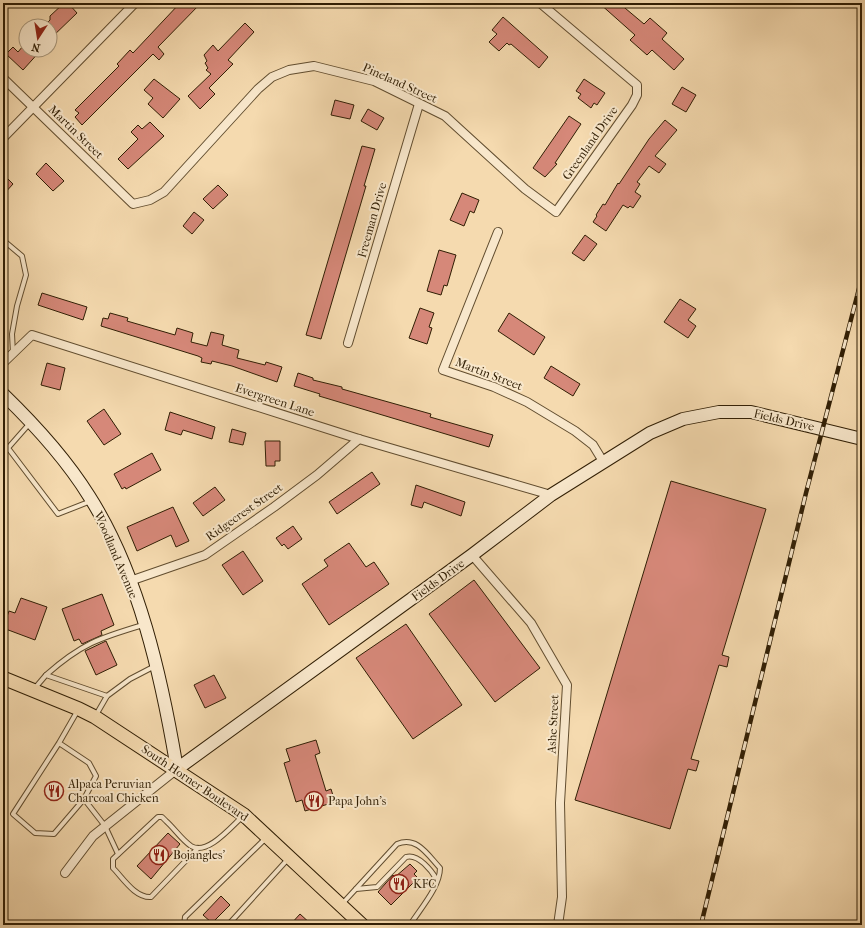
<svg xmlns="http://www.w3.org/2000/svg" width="865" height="928" viewBox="0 0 865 928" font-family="'IM FELL French Canon',serif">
<rect width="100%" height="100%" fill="#f5daaf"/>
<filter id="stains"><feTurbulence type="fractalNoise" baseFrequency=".005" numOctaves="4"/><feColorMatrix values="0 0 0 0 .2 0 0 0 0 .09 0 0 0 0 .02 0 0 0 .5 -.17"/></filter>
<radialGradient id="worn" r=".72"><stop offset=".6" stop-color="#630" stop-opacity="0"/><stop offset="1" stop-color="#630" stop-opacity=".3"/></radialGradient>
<g fill="#d68879" stroke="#301e04">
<path d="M64 3H68L77 13 50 39V26H44L50 20V16Z"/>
<path d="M180 3H201L158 47 164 54 159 60 153 54 82 125 75 117 79 113 75 110 119 66 117 64 130 50 133 53Z"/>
<path d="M599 3H619L644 24 650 18 667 33 662 39 684 59 674 70 652 50 647 55 630 40 635 35Z"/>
<path d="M503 17 548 57 539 68 511 44 509 45 507 43 499 51 489 42 497 34 492 30Z"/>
<path d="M245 23 254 32 228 60 233 64 209 88 215 94 200 109 188 96 211 74 206 70 208 68 205 63 207 61 204 55 213 45 218 51Z"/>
<path d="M23 46 26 50H41L23 70 6 54 13 47 18 52Z"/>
<path d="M154 79 180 99 163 118 148 104 153 98 144 90Z"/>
<path d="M584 79 605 93 597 105 594 103 591 108 578 98 581 94 576 91Z"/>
<path d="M682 87 696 95 686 112 672 104Z"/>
<path d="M335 100 354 105 350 119 331 115Z"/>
<path d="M368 109 384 118 377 130 361 121Z"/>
<path d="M569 116 581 124 555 163 557 164 545 177 533 168Z"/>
<path d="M665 120 677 130 655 156 666 164 659 173 649 166 637 182 640 184 635 192 641 196 633 208 630 206 628 208 623 205 606 231 593 222 597 216 596 215 603 204 605 205 618 183 619 184 649 139Z"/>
<path d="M150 122 164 136 128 169 118 159 138 139 131 132 138 125 142 129Z"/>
<path d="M362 146 375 149 364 186H366L321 339 306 335Z"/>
<path d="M46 163 64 181 53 191 36 174Z"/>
<path d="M3 174 13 184 3 195Z"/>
<path d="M218 185 228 195 213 209 203 199Z"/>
<path d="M462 193 479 200 474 213 470 211 464 226 450 220Z"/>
<path d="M194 212 204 220 192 234 183 226Z"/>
<path d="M585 235 597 244 584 261 572 253Z"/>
<path d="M439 250 456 255 447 286 444 285 441 295 427 291Z"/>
<path d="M42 293 87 307 83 320 38 305Z"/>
<path d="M680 299 696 309 688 320 696 326 688 338 664 322Z"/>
<path d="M420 308 434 313 429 327 432 328 427 344 409 338Z"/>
<path d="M110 313 128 318 127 321 175 335 177 328 193 333 191 342 207 346 211 332 224 335 222 345 239 350 237 358 265 365 266 362 282 367 277 382 232 366 212 361 211 364 201 362 202 358 198 356 101 326 103 318 108 319Z"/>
<path d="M509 313 545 337 534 355 498 331Z"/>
<path d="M47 363 65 368 60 390 41 385Z"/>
<path d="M551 366 580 384 573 396 544 378Z"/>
<path d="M298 373 313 378V380L342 387V389L431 414 430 417 493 435 489 447 319 396 320 394 294 386Z"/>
<path d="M104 409 121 434 104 445 87 421Z"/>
<path d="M170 412 215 427 212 439 183 430 181 435 165 430Z"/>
<path d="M232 429 246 433 243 445 229 442Z"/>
<path d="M265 441H280V461H275V466H266Z"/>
<path d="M152 453 161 470 126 489 125 487 122 489 114 474Z"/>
<path d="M372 472 380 484 337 514 329 502Z"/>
<path d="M671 481 766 509 722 655 729 657 727 667 719 665 691 759 699 761 696 771 688 769 670 829 575 800Z"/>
<path d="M416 485 465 502 461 516 424 502 422 508 411 505Z"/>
<path d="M215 487 225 500 203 516 193 503Z"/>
<path d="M173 507 189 541 176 547 171 535 137 551 127 527Z"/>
<path d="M293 526 302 539 288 549 284 544 282 546 276 538Z"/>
<path d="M349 543 366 567 374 562 389 584 329 625 302 584 328 566 324 560Z"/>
<path d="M243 551 263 581 243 595 222 565Z"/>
<path d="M474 580 540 668 495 702 429 614Z"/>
<path d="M102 594 114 625 101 631 102 635 82 644 79 639 74 641 62 609Z"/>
<path d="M21 598 47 607 35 640 3 628 9 611 15 613Z"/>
<path d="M406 624 462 705 413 739 356 658Z"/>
<path d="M106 641 117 665 96 675 85 651Z"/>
<path d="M214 675 226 698 205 708 194 685Z"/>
<path d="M316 740 320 753 315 755 326 791 331 789 335 802 305 811 302 800 296 802 284 763 290 761 286 749Z"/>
<path d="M168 833 180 844 151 879 137 866Z"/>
<path d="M410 864 417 871 414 874 418 878 391 905 378 892 393 875 395 877Z"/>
<path d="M221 896 230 905 212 923 203 915Z"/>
<path d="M300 914 312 925H290Z"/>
</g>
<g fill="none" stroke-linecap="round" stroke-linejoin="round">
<g stroke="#614d2f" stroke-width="6">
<g id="lane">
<path d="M3 240 22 256 26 275 17 306 12 334 13 353"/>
<path d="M30 423 8 448 58 514 91 501"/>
<path d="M46 675C81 644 99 638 143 625"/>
<path d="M35 688 46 675 107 696"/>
<path d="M96 715 107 696 130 679 155 666"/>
<path d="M59 743 89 763 96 776 84 799 54 834 35 833 13 814 59 743 78 710"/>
<path d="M84 799 105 826 118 854"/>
<path d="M198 848 151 897C135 898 123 878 113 868V859L158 817H162L166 821C174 828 182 840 191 846 207 856 231 827 242 817"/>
<path d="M356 889 377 887 406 857C418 853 432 871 437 880"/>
<path d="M342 904 397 844C417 836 427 854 440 868 440 887 420 909 410 925"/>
<path d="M184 925 185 917 266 838"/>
<path d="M228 925 288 859"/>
</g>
</g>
<g stroke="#614d2f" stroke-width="10">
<g id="street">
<path d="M3 78 133 204 150 200 164 192 258 89 272 77 289 70 314 66 374 81 445 116 525 189 556 212 632 105 637 95V85L540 3"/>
<path d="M3 138 135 3"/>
<path d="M498 232 443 370 494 387 527 402 575 431 593 445 604 463"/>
<path d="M348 343 419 104"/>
<path d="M3 363 32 335 359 439 551 495"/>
<path d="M472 555 531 623 567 685 560 803 562 897 558 925"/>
<path d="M130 581 205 555 274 507 317 475 359 439"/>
<path d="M65 873 93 836 177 769"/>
</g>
</g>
<g stroke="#301e04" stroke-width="14">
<path id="secondary" d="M3 394C34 424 66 459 89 496 139 574 162 679 177 769L472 555 551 495 650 433 683 419 719 412H751L862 439"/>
</g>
<g stroke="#301e04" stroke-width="15">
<path id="primary" d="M3 678 79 709 95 717 244 815 362 925"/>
</g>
<use href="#lane" stroke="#f8e7cb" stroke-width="4"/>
<use href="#street" stroke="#f8e7cb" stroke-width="8"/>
<use href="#secondary" stroke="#f8e7cb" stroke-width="12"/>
<use href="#primary" stroke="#f5daaf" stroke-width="13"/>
<g stroke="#301e04" stroke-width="4.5">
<path id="rail" d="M701 925 806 493 862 277"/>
</g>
<use href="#rail" stroke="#f8e7cb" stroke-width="3" stroke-dasharray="9" stroke-linecap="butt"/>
</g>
<defs>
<g id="restaurant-ring" transform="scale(1)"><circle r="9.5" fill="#f8e7cb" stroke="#8f2418" stroke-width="1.5"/><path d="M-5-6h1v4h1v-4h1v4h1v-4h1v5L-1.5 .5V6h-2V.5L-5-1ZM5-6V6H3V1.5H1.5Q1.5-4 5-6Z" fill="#8f2418"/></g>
</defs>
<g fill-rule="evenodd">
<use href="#restaurant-ring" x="54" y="791"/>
<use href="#restaurant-ring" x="314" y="801"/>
<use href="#restaurant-ring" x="159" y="855"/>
<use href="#restaurant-ring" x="399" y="884"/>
</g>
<g text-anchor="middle" stroke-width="4" stroke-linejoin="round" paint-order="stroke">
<g font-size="12" fill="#301e04" stroke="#f8e7cb">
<text transform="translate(400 83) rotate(24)" y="4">Pineland Street</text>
<text transform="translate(76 132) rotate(44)" y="4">Martin Street</text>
<text transform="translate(590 143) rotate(-55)" y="4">Greenland Drive</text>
<text transform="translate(372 220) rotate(-74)" y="4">Freeman Drive</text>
<text transform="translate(489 374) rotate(21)" y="4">Martin Street</text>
<text transform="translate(275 400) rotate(18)" y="4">Evergreen Lane</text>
<text transform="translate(784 420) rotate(13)" y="4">Fields Drive</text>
<text transform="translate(244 512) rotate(-35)" y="4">Ridgecrest Street</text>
<text transform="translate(116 555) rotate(67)" y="4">Woodland Avenue</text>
<text transform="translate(438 580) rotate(-36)" y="4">Fields Drive</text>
<text transform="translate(553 724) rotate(-87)" y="4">Ashe Street</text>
<text transform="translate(195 783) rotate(34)" y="4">South Horner Boulevard</text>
</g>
<g font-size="12" fill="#301e04" stroke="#f8e7cb" text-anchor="start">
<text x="68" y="788">Alpaca Peruvian<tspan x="68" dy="14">Charcoal Chicken</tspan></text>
<text x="328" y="805">Papa John's</text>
<text x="173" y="859">Bojangles'</text>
<text x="413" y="888">KFC</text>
</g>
</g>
<rect width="865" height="928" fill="none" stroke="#f5daaf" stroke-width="16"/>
<rect x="4" y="4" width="857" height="920" fill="none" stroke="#301e04" stroke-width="2"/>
<rect x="8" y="8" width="849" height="912" fill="none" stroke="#301e04"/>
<g transform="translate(38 38) rotate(192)"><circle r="19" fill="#f8e7cb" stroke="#a8977b"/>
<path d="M0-3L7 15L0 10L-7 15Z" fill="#8f2418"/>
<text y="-6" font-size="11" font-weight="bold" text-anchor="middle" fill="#301e04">N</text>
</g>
<rect width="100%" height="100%" filter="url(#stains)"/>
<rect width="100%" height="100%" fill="url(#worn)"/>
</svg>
